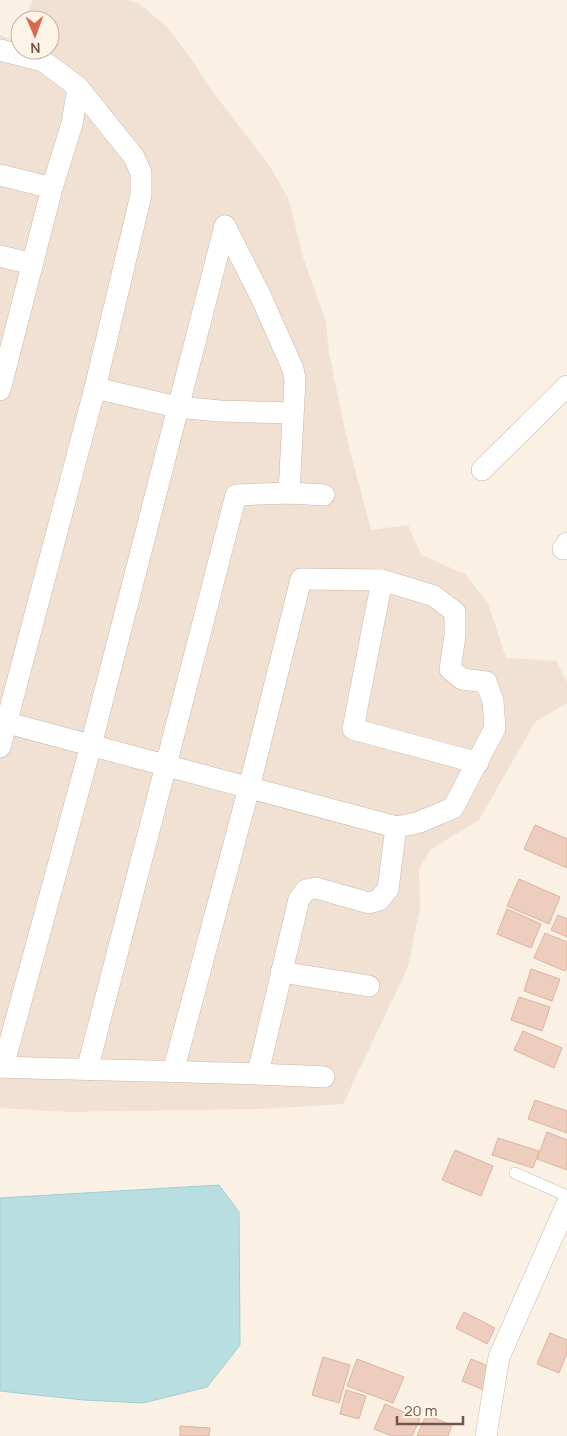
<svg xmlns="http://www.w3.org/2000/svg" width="567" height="1436" viewBox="0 0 567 1436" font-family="Manrope,sans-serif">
<rect width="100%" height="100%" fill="#faf0e3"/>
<path fill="#f1e1d2" d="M33 0H127L138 3 167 27 192 60 207 84 271 168 289 200 303 257 326 322 329 353 345 431 371 530 408 525 421 555 465 574 488 603 506 658 556 661 567 682V703L535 722 479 820 430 850 419 870 420 908 408 967 343 1104 259 1109 68 1112 0 1108V35L12 40 20 25V50H50V20H23Z"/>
<path fill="#b9dee2" stroke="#a0cdd3" d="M219 1185 239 1212 240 1345 207 1387 143 1403 84 1400 0 1391V1198Z"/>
<g fill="#edcdbd" stroke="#deb39e">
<path d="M535 825 567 839V868L524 849Z"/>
<path d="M519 879 560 897 549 924 507 906Z"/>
<path d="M507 909 541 924 531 948 497 934Z"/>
<path d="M558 915 567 919V937L551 930Z"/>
<path d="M545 933 567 942V967L565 971 534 958Z"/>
<path d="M531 969 560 979 552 1001 524 991Z"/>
<path d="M519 997 550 1007 542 1031 511 1020Z"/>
<path d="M523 1031 562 1048 554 1068 514 1050Z"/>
<path d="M535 1100 567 1111V1133L528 1119Z"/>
<path d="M547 1132 567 1140V1170L537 1159Z"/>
<path d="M498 1138 539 1151 533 1168 492 1155Z"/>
<path d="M455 1150 493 1166 481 1196 442 1180Z"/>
<path d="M464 1312 495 1328 487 1344 456 1328Z"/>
<path d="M550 1333 567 1340V1353L559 1373 537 1364Z"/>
<path d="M323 1357 350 1365 339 1403 312 1395Z"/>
<path d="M357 1359 404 1377 393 1403 347 1386Z"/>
<path d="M471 1359 493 1368 484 1390 462 1381Z"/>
<path d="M346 1390 366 1396 359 1419 340 1414Z"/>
<path d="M385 1404 420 1419 412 1436H392L374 1429Z"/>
<path d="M426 1415 452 1425 448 1436H417Z"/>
<path d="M180 1426 210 1428 209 1436H180Z"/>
</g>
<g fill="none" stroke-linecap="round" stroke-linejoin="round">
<g stroke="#cab7aa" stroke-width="12">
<path id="lane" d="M515 1173 567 1196"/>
</g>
<g stroke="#cab7aa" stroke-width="22">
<g id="street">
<path d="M0 50 43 61 78 87 134 157 141 173V195L95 388 0 747"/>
<path d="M0 175 52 188"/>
<path d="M225 226 261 297 293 369 295 380 289 493"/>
<path d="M0 256 32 264"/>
<path d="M95 388 177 407 220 411 292 413"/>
<path d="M0 390 52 188 72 124 78 87"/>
<path d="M482 470 567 386"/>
<path d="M563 549 567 543"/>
<path d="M382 580 353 729 478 763"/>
<path d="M0 721C132 756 264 792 396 827L417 823 453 808 495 728 493 701 486 682 462 679 450 669 455 636V612L434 596 382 580 301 579 249 788 173 1072"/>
<path d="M281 972 369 986"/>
<path d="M0 1067C108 1071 216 1071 324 1077"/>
<path d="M3 1067 91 745 225 226"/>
<path d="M87 1070 236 495 289 493 324 495"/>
<path d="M258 1073 299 899 306 890 316 888 369 903 379 900 388 889 396 827"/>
<path d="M486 1436 499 1357 567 1204"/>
</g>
</g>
<use href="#lane" stroke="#fff" stroke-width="11"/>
<use href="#street" stroke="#fff" stroke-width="21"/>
</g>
<g transform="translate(35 35) rotate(178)"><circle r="24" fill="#fdf4e8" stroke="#c5b5a9"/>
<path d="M0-4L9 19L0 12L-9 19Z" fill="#db6851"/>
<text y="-8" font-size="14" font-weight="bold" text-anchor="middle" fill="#70564b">N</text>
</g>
<path d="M397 1416v8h66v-8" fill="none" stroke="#70564b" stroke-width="2.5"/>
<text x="404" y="1416" font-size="15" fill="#70564b" stroke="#fdf4e8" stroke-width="4" paint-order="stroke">20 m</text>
</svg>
